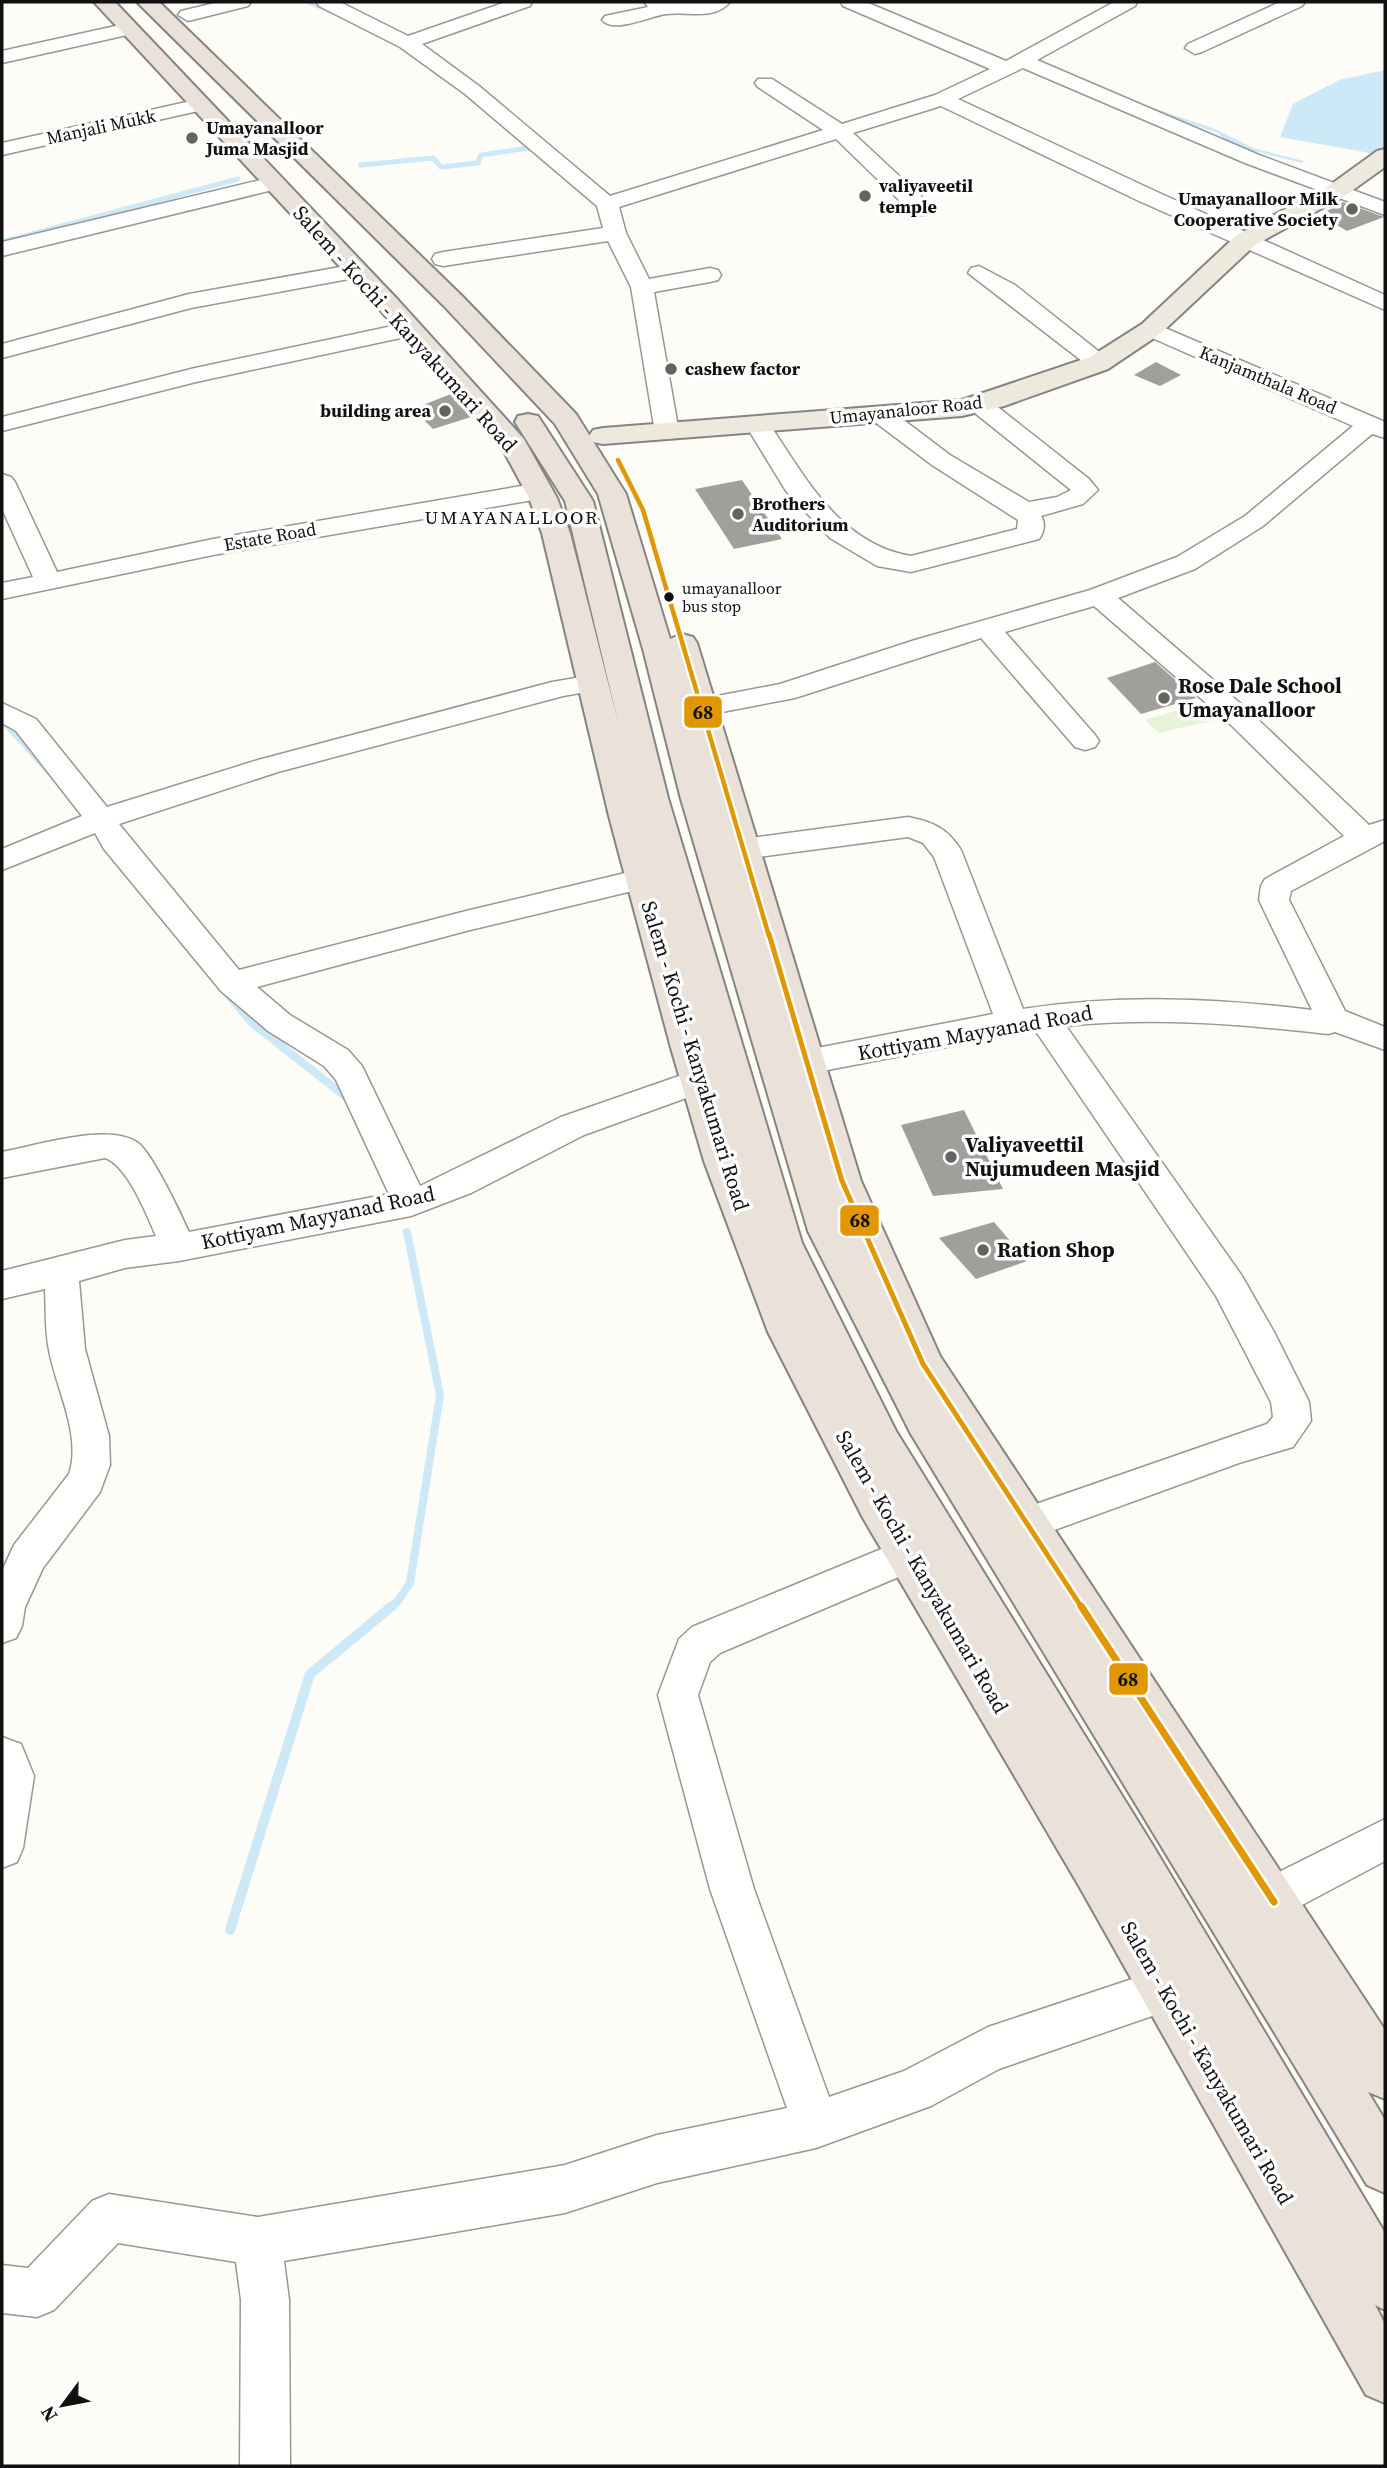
<svg xmlns="http://www.w3.org/2000/svg" width="1387" height="2468" viewBox="0 0 1387 2468" font-family="'Source Serif 4',serif">
<rect width="100%" height="100%" fill="#fdfcf7"/>
<path fill="#e7f3d7" d="M1206 702 1224 718 1159 733 1145 720Z"/>
<g fill="#cde8f7">
<path d="M1385 70V147L1376 154 1280 137 1293 104 1339 80Z"/>
<path d="M1136 102 1215 129 1253 148 1304 161 1302 163 1219 142 1222 137 1218 133 1132 104Z"/>
</g>
<g fill="none" stroke-linecap="round" stroke-linejoin="round">
<g stroke="#cde8f7" stroke-width="5">
<path d="M309 2 330 11"/>
<path d="M361 165 433 158 441 167 478 163 481 155 536 147 533 145"/>
<path d="M2 242 238 179"/>
</g>
<path stroke="#cde8f7" stroke-width="6" d="M2 720 49 772"/>
<g stroke="#cde8f7" stroke-width="8">
<path d="M230 997 253 1024 350 1100"/>
<path d="M390 1608 398 1601 410 1583 440 1395 407 1232"/>
</g>
<path stroke="#cde8f7" stroke-width="10" d="M230 1930 310 1674 392 1606"/>
</g>
<g fill="#a19f9c">
<path d="M1343 202 1384 217 1347 231 1320 215Z"/>
<path d="M1156 362 1181 375 1160 386 1134 375Z"/>
<path d="M451 394 471 417 433 429 413 409Z"/>
<path d="M742 480 782 539 734 549 695 489Z"/>
<path d="M1155 662 1196 698 1141 714 1107 678Z"/>
<path d="M964 1110 1003 1189 933 1196 901 1125Z"/>
<path d="M994 1222 1027 1261 976 1279 939 1238Z"/>
</g>
<g fill="none" stroke-linecap="round" stroke-linejoin="round">
<g stroke="#979795" stroke-width="3">
<g id="minor">
<path d="M219 2H251L248 6 188 21 178 15 181 11Z"/>
<path d="M316 2H340L408 36 506 2H532L530 6 422 44 479 86 610 196 823 130 758 87 755 83 758 79H772L842 124 935 95 990 69 843 6 841 2H866L1006 61 1114 2H1137L1135 6 1037 60 1259 155 1385 202V215L1245 163 1023 68 958 99 1155 191 1385 295V310L1139 201 941 106 853 133 923 198 929 210 926 215H910L905 206 836 139 619 207 626 233 649 279 710 268 718 270 721 275 718 280 710 282 654 292 679 432 676 437 667 439 658 437 655 432 631 287 608 241 443 266 435 264 432 259 435 254 443 252 603 228 597 206 465 94 400 47 319 6Z"/>
<path d="M644 2H730C714 21 687 11 666 14 650 16 614 34 602 20L605 16 648 7Z"/>
<path d="M1280 2H1305L1302 6 1202 52 1195 54 1185 48 1188 44Z"/>
<path d="M129 23 136 25 139 29 136 33 2 63V51Z"/>
<path d="M200 99 207 101 210 105 207 109 2 155V143Z"/>
<path d="M273 177 281 178 284 183 281 188 2 256V242Z"/>
<path d="M357 264 365 266 368 271 365 276 191 308 2 358V344L189 294Z"/>
<path d="M979 266 1015 285 1107 358 1111 363 1107 368H1091L968 273 971 268Z"/>
<path d="M411 322 419 324 423 329 419 334 196 382 2 431V417L195 368Z"/>
<path d="M1151 322 1385 422V438L1372 434 1263 526 1195 569 1118 598 1248 710 1369 825 1385 820V841L1291 891 1289 900 1345 1011 1385 1027V1050L1335 1032 1328 1034C1240 1024 1155 1017 1066 1026L1242 1276 1274 1332 1309 1402 1311 1421 1293 1447 1239 1463 1027 1540 1013 1536 1008 1524 1013 1512 1267 1424 1273 1417 1271 1402 1216 1296 1035 1030 807 1074 795 1070 791 1062 795 1054 807 1050 993 1014 934 857 923 843 908 837 743 859 732 856 728 849 732 842 743 839 908 817C933 822 947 828 961 850L1023 1009C1120 994 1215 998 1312 1010L1259 900 1261 886 1265 879 1344 836 1228 722 1094 606 1005 632 1095 735 1099 741 1095 747 1085 750 1075 747 981 638 795 698 701 716 691 713 687 707 691 701 780 684 915 640 1090 590 1177 557 1245 516 1353 426 1143 334 1139 329 1143 324Z"/>
<path d="M980 398 989 400 1089 479 1098 490 1083 504 1041 516C1046 523 1044 533 1039 539L911 572 877 566 830 538 786 491 745 424 748 419 757 417 766 419C803 473 838 544 911 556L1017 529 1018 520 932 465 871 419 868 414 871 409 880 407 889 409 950 455 1029 502 1057 497 1071 490 971 410 968 405 971 400Z"/>
<path d="M2 474 11 477 15 482 57 572 213 539 539 483 548 486 552 491 548 496 539 499 213 555 2 599V583L33 577 2 509Z"/>
<path d="M593 675 603 677 607 683 603 689 563 696 278 772 119 824 239 970 466 911 642 869 653 872 657 879 653 886 466 931 257 987 290 1015 348 1050 362 1066 420 1186 561 1117 699 1069 711 1073 716 1081 711 1089 584 1135 471 1193 411 1216 179 1261 125 1268 79 1281 85 1349 109 1436 110 1465 100 1492 43 1568 25 1607 22 1626 16 1638 2 1643V1571L14 1545 69 1474C82 1435 56 1389 49 1350 45 1331 46 1309 45 1289L2 1299V1271L125 1240 156 1236C147 1215 127 1165 105 1158L2 1178V1152C36 1146 109 1122 138 1143 152 1153 181 1214 189 1232L389 1194 336 1080 324 1066 268 1031 221 991 104 849 95 833 2 870V849L82 816 16 731 2 723V703L36 719 107 807 258 760 552 682Z"/>
<path d="M908 1538 922 1543 928 1555 922 1567 720 1653 710 1662 698 1695 754 1889 829 2097 904 2071 988 2027 1165 1968 1181 1974 1187 1990 1181 2006 999 2069 931 2106 816 2148 657 2183 565 2213 284 2261 289 2300 290 2466H240L241 2300 236 2262 118 2243 54 2310 37 2317 2 2313V2265L28 2268 92 2201 109 2194 258 2217 565 2165 657 2135 787 2108 710 1889 658 1695 679 1639 692 1627Z"/>
<path d="M2 1737 21 1744 34 1776 23 1848 17 1862 2 1868Z"/>
<path d="M1385 1819V1861L1287 1913 1272 1919 1257 1913 1250 1898 1257 1883Z"/>
</g>
</g>
<g stroke="#858482" stroke-width="4">
<path id="major" d="M1385 149V167L1346 195 1255 245 1160 334 1108 369 1004 406 962 416 603 444 593 442 589 436 593 430 603 428 962 400 1090 357 1142 324 1237 235 1330 185 1377 151Z"/>
</g>
<g stroke="#858482" stroke-width="4">
<g id="highway">
<path d="M94 2H115L398 300 524 439 557 498 570 533 619 726 565 501 515 422 518 416 528 414 538 416 593 501 668 798 802 1243 896 1431 1152 1844 1385 2233V2310L1375 2305 1385 2324V2403L1366 2395 1079 1886 863 1518 768 1332 704 1161 671 1048 609 816 542 533 529 498 502 448 380 310Z"/>
<path d="M137 2H159L462 296 576 414 626 494 670 639 682 634 693 637 697 643 861 1181 940 1356 1385 2030V2099L1368 2092 1385 2120V2193L1367 2185 911 1434 808 1231 681 799 643 649 598 494 555 424 444 306Z"/>
</g>
</g>
<use href="#minor" fill="#fffffe" fill-rule="evenodd"/>
<use href="#major" fill="#ede9dc" fill-rule="evenodd"/>
<use href="#highway" fill="#eae1d8" fill-rule="evenodd"/>
<g stroke="#fff" stroke-width="9">
<path id="bus-1-far2" d="M618 460 643 510 769 936"/>
</g>
<g stroke="#fff" stroke-width="10">
<path id="bus-1-far1" d="M769 934 842 1181 923 1364 1082 1608"/>
</g>
<g stroke="#fff" stroke-width="12">
<path id="bus-1" d="M1081 1606 1274 1902"/>
</g>
<use href="#bus-1-far2" stroke="#e09702" stroke-width="4.5"/>
<use href="#bus-1-far1" stroke="#e09702" stroke-width="5"/>
<use href="#bus-1" stroke="#e09702" stroke-width="7"/>
</g>
<g fill="#646362" stroke="#fff" stroke-width="2.5">
<circle cx="192" cy="138" r="7"/>
<circle cx="865" cy="196" r="7"/>
<circle cx="1352" cy="209" r="7"/>
<circle cx="671" cy="369" r="7"/>
<circle cx="445" cy="411" r="7"/>
<circle cx="738" cy="514" r="7"/>
<circle cx="1164" cy="698" r="7"/>
<circle cx="951" cy="1157" r="7"/>
<circle cx="983" cy="1250" r="7"/>
</g>
<circle fill="#111" stroke="#fff" stroke-width="2.5" cx="669" cy="597" r="6"/>
<g text-anchor="middle" stroke-width="7" stroke-linejoin="round" paint-order="stroke">
<g font-size="16" fill="#111" stroke="#fff" text-anchor="start">
<text x="682" y="594">umayanalloor<tspan x="682" dy="18">bus stop</tspan></text>
</g>
<g font-size="18" fill="#111" stroke="#fff">
<text transform="translate(101 127) rotate(-12)" y="6">Manjali Mukk</text>
<text transform="translate(1268 380) rotate(23)" y="6">Kanjamthala Road</text>
<text transform="translate(906 410) rotate(-6)" y="6">Umayanaloor Road</text>
<text transform="translate(270 537) rotate(-10)" y="6">Estate Road</text>
</g>
<g font-size="18" font-weight="bold" fill="#111" stroke="#fff" text-anchor="start">
<text x="206" y="134">Umayanalloor<tspan x="206" dy="21">Juma Masjid</tspan></text>
<text x="879" y="192">valiyaveetil<tspan x="879" dy="21">temple</tspan></text>
<text x="1338" y="205" text-anchor="end">Umayanalloor Milk<tspan x="1338" dy="21">Cooperative Society</tspan></text>
<text x="685" y="375">cashew factor</text>
<text x="431" y="417" text-anchor="end">building area</text>
<text x="752" y="510">Brothers<tspan x="752" dy="21">Auditorium</tspan></text>
</g>
<g font-size="19" letter-spacing="2" fill="#111" stroke="#fff">
<text x="512" y="524">UMAYANALLOOR</text>
</g>
<g font-size="21" fill="#111" stroke="#fff">
<text transform="translate(405 329) rotate(48)" y="7">Salem - Kochi - Kanyakumari Road</text>
<text transform="translate(975 1033) rotate(-10)" y="7">Kottiyam Mayyanad Road</text>
<text transform="translate(695 1056) rotate(73)" y="7">Salem - Kochi - Kanyakumari Road</text>
<text transform="translate(318 1218) rotate(-12)" y="7">Kottiyam Mayyanad Road</text>
<text transform="translate(922 1572) rotate(60)" y="7">Salem - Kochi - Kanyakumari Road</text>
<text transform="translate(1207 2063) rotate(60)" y="7">Salem - Kochi - Kanyakumari Road</text>
</g>
<g font-size="21" font-weight="bold" fill="#111" stroke="#fff" text-anchor="start">
<text x="1178" y="693">Rose Dale School<tspan x="1178" dy="24">Umayanalloor</tspan></text>
<text x="965" y="1152">Valiyaveettil<tspan x="965" dy="24">Nujumudeen Masjid</tspan></text>
<text x="997" y="1257">Ration Shop</text>
</g>
</g>
<g stroke="#fff" stroke-width="2.5">
<rect x="683" y="695" width="40" height="34" rx="7" fill="#e09702"/>
<rect x="839" y="1204" width="41" height="33" rx="7" fill="#e09702"/>
<rect x="1108" y="1662" width="41" height="34" rx="7" fill="#e09702"/>
</g>
<g font-size="19" text-anchor="middle" font-weight="bold" fill="#111">
<text x="703" y="719">68</text>
<text x="860" y="1227">68</text>
<text x="1128" y="1686">68</text>
</g>
<rect width="1387" height="2468" fill="none" stroke="#111111" stroke-width="7"/>
<g transform="translate(63 2405) rotate(238)" stroke="#ffffff" stroke-width="5" paint-order="stroke">
<path d="M0-5L12 26L0 18L-12 26Z" fill="#111111"/>
<text y="-10" font-size="19" font-weight="bold" text-anchor="middle" fill="#111111">N</text>
</g>
</svg>
